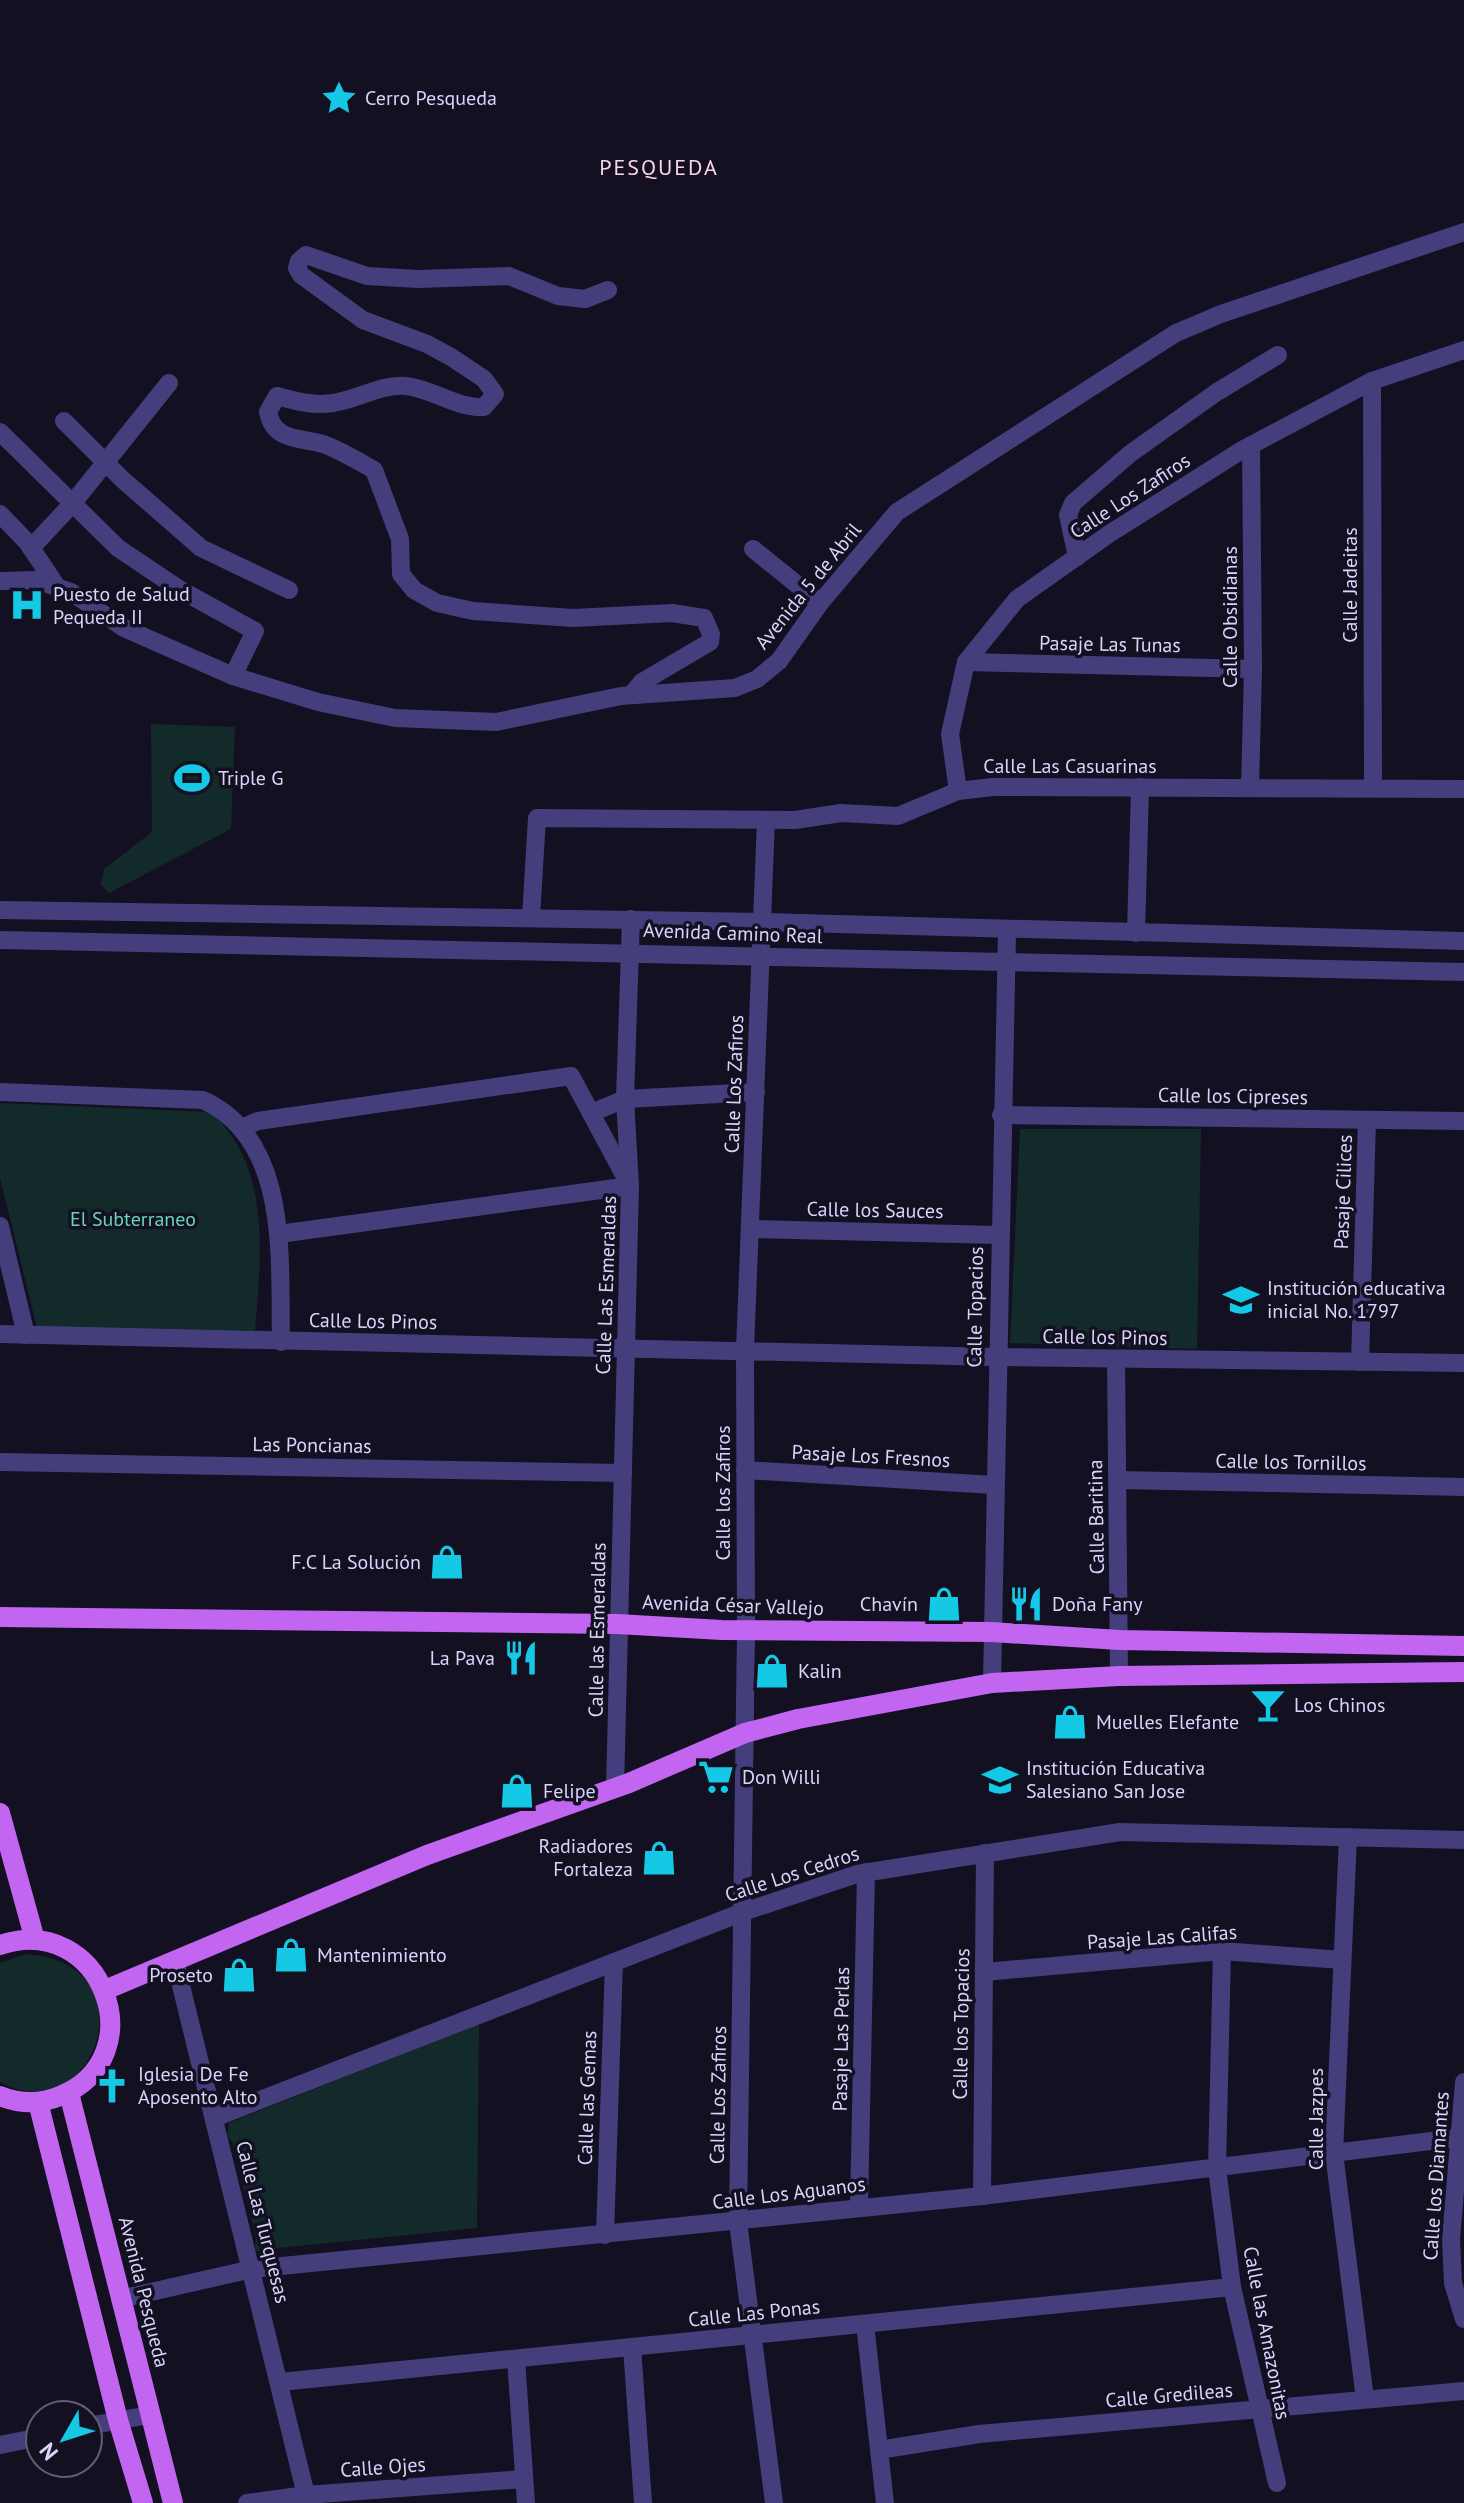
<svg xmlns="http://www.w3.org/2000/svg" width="1464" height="2503" viewBox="0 0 1464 2503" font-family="'PT Sans',sans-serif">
<rect width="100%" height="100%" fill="#131021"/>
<g fill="#132a2a">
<path d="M151 724 235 727 231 829 109 893 101 885 104 869 152 832Z"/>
<path d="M0 1103 211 1112C272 1168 261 1255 255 1331L37 1328 0 1178Z"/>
<path d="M1020 1129H1201L1197 1349 1010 1343Z"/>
<path d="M26 1954C153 1962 96 2133 0 2082V1963Z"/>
<path d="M479 2024 477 2228 278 2248 267 2255 255 2250 256 2237 232 2141 227 2136 229 2123Z"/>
</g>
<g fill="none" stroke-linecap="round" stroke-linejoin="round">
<g stroke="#443f7c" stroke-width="18">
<path d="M608 290 585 299 558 296 509 276 418 279 367 276 306 255 299 261 297 268 301 275 363 320 427 344 451 357 484 379 495 394 484 407C458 409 433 389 406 386 380 384 357 400 333 403 313 406 295 401 277 396L268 412C274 442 300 437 323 444 340 450 358 461 374 470L400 539 401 574 414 590 437 603 473 611 573 618 672 613 704 618 711 634 710 642 642 682 631 695"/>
<path d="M1372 381 1373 788"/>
<path d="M64 421 122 479 201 548 289 590"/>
<path d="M0 432 118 548 179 589 255 631 233 676"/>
<path d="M0 514 27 542 58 588"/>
<path d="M31 548 72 504 169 383"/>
<path d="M753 549 820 603"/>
<path d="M1077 557 1068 515 1073 503 1131 453 1217 392 1278 355"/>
<path d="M0 581 36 580 71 592 124 628 233 676 318 702 395 718 496 722 621 696 735 688 757 679 779 661 820 603 897 512 1176 333 1221 314 1464 232"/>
<path d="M966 662 1253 669"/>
<path d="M1250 788 1253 669 1251 445"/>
<path d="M958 791 950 734 966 662 1017 599 1109 534 1242 450 1372 381 1464 350"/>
<path d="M766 820 745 1349 746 1631 738 2222 774 2503"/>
<path d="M0 910 764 922 1464 941"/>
<path d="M531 917 537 818 795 820 841 813 898 816 958 791 993 787 1464 789"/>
<path d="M1136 933 1140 787"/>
<path d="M0 940 1464 972"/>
<path d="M0 1092 203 1100C291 1140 279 1261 281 1342"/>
<path d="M591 1113 625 1099 756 1092"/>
<path d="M1001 1115 1464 1121"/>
<path d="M241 1128 258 1121 571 1076 630 1186 279 1234"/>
<path d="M0 1226 26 1335"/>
<path d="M750 1229 999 1235"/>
<path d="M0 1334 996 1357 1464 1363"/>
<path d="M1116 1359 1119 1676"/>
<path d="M1360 1362 1367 1120"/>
<path d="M0 1462 623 1473"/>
<path d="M745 1470 994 1485"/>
<path d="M1118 1480 1464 1487"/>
<path d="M992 1683 1007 931"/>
<path d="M615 1789 630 1186 625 1099 631 919"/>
<path d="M1348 1837 1334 2153 1365 2399"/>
<path d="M1222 1951 1217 2168 1232 2287 1277 2483"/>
<path d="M175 1961 306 2495"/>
<path d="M984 1972 1222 1951 1342 1960"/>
<path d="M1464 2082 1451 2239 1453 2283 1464 2319"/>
<path d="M214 2118 743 1912 857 1874 1120 1832 1464 1840"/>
<path d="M982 2196 985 1853"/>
<path d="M859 2206 866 1872"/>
<path d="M605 2235 614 1962"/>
<path d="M120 2299 252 2269 982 2196 1464 2137"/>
<path d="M865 2324 885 2503"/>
<path d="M632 2347 643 2503"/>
<path d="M516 2359 526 2503"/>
<path d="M280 2382 1232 2287"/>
<path d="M88 2426 149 2415"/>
<path d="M0 2445 40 2437"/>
<path d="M879 2450 979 2434 1464 2391"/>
<path d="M247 2503 306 2495 523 2479"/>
</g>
<g stroke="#c265f1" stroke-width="20">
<path d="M0 1617 617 1624 722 1630 991 1632 1120 1640 1464 1646"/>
<path d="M0 1813 35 1940"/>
<path d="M0 1945C102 1911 156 2057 60 2096 41 2104 20 2104 0 2096"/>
<path d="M105 1990 427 1855 629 1783 745 1733 798 1719 992 1683 1119 1676 1464 1672"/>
<path d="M69 2093 173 2503"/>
<path d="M38 2102 118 2420 143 2503"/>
</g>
</g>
<defs>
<g id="sight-bare" transform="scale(2.76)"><path d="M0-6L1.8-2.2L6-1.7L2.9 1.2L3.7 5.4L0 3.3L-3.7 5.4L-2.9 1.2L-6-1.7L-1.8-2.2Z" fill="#15c8e5" stroke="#131021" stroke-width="2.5" paint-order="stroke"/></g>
<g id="hospital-bare" transform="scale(2.76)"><path d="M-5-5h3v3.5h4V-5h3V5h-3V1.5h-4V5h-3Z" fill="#15c8e5" stroke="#131021" stroke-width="2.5" paint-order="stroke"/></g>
<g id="stadium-bare" transform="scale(2.76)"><path d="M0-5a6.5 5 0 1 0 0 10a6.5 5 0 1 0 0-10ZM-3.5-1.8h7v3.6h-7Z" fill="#15c8e5" stroke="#131021" stroke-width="2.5" paint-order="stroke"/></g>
<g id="school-bare" transform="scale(2.76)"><path d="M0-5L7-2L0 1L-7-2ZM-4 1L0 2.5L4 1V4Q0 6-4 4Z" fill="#15c8e5" stroke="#131021" stroke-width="2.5" paint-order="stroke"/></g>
<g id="shop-bare" transform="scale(2.76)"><path d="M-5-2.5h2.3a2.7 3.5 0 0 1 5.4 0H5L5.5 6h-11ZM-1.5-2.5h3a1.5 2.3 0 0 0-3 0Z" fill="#15c8e5" stroke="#131021" stroke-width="2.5" paint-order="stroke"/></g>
<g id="restaurant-bare" transform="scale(2.76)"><path d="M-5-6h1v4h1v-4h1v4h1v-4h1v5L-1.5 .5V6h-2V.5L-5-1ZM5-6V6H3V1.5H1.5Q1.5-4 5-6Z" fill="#15c8e5" stroke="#131021" stroke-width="2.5" paint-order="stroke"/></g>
<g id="bar-bare" transform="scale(2.76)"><path d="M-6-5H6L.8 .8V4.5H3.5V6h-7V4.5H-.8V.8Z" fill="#15c8e5" stroke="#131021" stroke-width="2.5" paint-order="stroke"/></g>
<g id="supermarket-bare" transform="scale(2.76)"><path d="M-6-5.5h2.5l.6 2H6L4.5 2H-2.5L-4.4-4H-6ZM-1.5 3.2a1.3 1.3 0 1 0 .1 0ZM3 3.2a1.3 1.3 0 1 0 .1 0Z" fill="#15c8e5" stroke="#131021" stroke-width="2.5" paint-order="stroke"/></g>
<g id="church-bare" transform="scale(2.76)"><path d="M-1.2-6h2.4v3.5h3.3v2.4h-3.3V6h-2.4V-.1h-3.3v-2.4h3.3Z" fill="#15c8e5" stroke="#131021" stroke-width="2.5" paint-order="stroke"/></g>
</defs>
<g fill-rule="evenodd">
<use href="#sight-bare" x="339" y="98"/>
<use href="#hospital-bare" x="27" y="605"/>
<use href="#stadium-bare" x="192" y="778"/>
<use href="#school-bare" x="1241" y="1300"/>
<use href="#shop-bare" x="447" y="1562"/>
<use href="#shop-bare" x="944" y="1604"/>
<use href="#restaurant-bare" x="1026" y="1604"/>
<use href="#restaurant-bare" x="521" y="1658"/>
<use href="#shop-bare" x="772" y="1671"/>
<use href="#bar-bare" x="1268" y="1705"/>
<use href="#shop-bare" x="1070" y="1722"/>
<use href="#supermarket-bare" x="716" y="1777"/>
<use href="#school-bare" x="1000" y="1780"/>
<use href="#shop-bare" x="517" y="1791"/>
<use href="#shop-bare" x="659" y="1858"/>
<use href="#shop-bare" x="291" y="1955"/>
<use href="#shop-bare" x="239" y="1975"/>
<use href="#church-bare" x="112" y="2086"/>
</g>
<g text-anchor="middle" stroke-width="7" stroke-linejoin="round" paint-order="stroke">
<g font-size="20" fill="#dad4fb" stroke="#131021" text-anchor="start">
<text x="365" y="105">Cerro Pesqueda</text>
<text x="53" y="601">Puesto de Salud<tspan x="53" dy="23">Pequeda II</tspan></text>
<text x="218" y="785">Triple G</text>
<text x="1267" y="1295">Institución educativa<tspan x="1267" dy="23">inicial No. 1797</tspan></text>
<text x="421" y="1569" text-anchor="end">F.C La Solución</text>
<text x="918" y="1611" text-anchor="end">Chavín</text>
<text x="1052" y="1611">Doña Fany</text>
<text x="495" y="1665" text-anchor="end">La Pava</text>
<text x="798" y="1678">Kalin</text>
<text x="1294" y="1712">Los Chinos</text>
<text x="1096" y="1729">Muelles Elefante</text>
<text x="1026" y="1775">Institución Educativa<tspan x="1026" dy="23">Salesiano San Jose</tspan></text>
<text x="742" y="1784">Don Willi</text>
<text x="543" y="1798">Felipe</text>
<text x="633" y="1853" text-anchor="end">Radiadores<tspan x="633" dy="23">Fortaleza</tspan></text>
<text x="317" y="1962">Mantenimiento</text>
<text x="213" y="1982" text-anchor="end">Proseto</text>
<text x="138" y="2081">Iglesia De Fe<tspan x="138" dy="23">Aposento Alto</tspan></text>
</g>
<g font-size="20" fill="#dad4fb" stroke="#131021">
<text transform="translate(1130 496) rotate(-33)" y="7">Calle Los Zafiros</text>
<text transform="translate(1350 585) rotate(-90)" y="7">Calle Jadeitas</text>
<text transform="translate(808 586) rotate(-51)" y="7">Avenida 5 de Abril</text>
<text transform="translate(1230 617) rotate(-90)" y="7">Calle Obsidianas</text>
<text transform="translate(1110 644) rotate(1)" y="7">Pasaje Las Tunas</text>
<text x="1070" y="773">Calle Las Casuarinas</text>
<text transform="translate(733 933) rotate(2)" y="7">Avenida Camino Real</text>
<text transform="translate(734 1084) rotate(-88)" y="7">Calle Los Zafiros</text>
<text transform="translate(1233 1096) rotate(1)" y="7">Calle los Cipreses</text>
<text transform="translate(1343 1192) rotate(-88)" y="7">Pasaje Cilices</text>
<text transform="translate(875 1210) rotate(1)" y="7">Calle los Sauces</text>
<text transform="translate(606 1285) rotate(-88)" y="7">Calle Las Esmeraldas</text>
<text transform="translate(975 1307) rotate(-89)" y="7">Calle Topacios</text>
<text transform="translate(373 1321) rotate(1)" y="7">Calle Los Pinos</text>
<text transform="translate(1105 1337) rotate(1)" y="7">Calle los Pinos</text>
<text transform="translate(312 1445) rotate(1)" y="7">Las Poncianas</text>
<text transform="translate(871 1456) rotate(3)" y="7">Pasaje Los Fresnos</text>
<text transform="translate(1291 1462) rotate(1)" y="7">Calle los Tornillos</text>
<text transform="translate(723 1493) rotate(-90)" y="7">Calle los Zafiros</text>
<text transform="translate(1096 1517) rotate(-91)" y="7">Calle Baritina</text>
<text transform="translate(733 1605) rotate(2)" y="7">Avenida César Vallejo</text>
<text transform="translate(597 1630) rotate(-89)" y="7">Calle las Esmeraldas</text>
<text transform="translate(792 1874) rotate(-18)" y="7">Calle Los Cedros</text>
<text transform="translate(1162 1937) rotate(-4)" y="7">Pasaje Las Califas</text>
<text transform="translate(961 2024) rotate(-89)" y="7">Calle los Topacios</text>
<text transform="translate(841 2039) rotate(-89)" y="7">Pasaje Las Perlas</text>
<text transform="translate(718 2095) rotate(-89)" y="7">Calle Los Zafiros</text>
<text transform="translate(587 2098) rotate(-88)" y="7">Calle las Gemas</text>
<text transform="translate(1316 2119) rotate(-90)" y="7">Calle Jazpes</text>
<text transform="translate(1436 2176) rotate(-86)" y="7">Calle los Diamantes</text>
<text transform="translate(789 2193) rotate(-7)" y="7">Calle Los Aguanos</text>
<text transform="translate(263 2222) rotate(76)" y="7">Calle Las Turquesas</text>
<text transform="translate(144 2292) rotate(76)" y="7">Avenida Pesqueda</text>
<text transform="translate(754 2313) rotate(-6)" y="7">Calle Las Ponas</text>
<text transform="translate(1267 2333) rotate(79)" y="7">Calle las Amazonitas</text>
<text transform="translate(1169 2395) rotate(-5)" y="7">Calle Gredileas</text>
<text transform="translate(383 2467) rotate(-4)" y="7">Calle Ojes</text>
</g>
<g font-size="20" fill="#66d4bd" stroke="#131021">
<text x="133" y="1226">El Subterraneo</text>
</g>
<g font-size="22" letter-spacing="2" fill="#fbd5ec" stroke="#131021">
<text x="659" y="175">PESQUEDA</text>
</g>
</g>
<g transform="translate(64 2439) rotate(231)"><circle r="38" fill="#131021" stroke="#635e78" stroke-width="2"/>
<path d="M0-6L14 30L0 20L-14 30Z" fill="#15c8e5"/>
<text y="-12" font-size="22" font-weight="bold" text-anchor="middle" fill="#dad4fb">N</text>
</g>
</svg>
